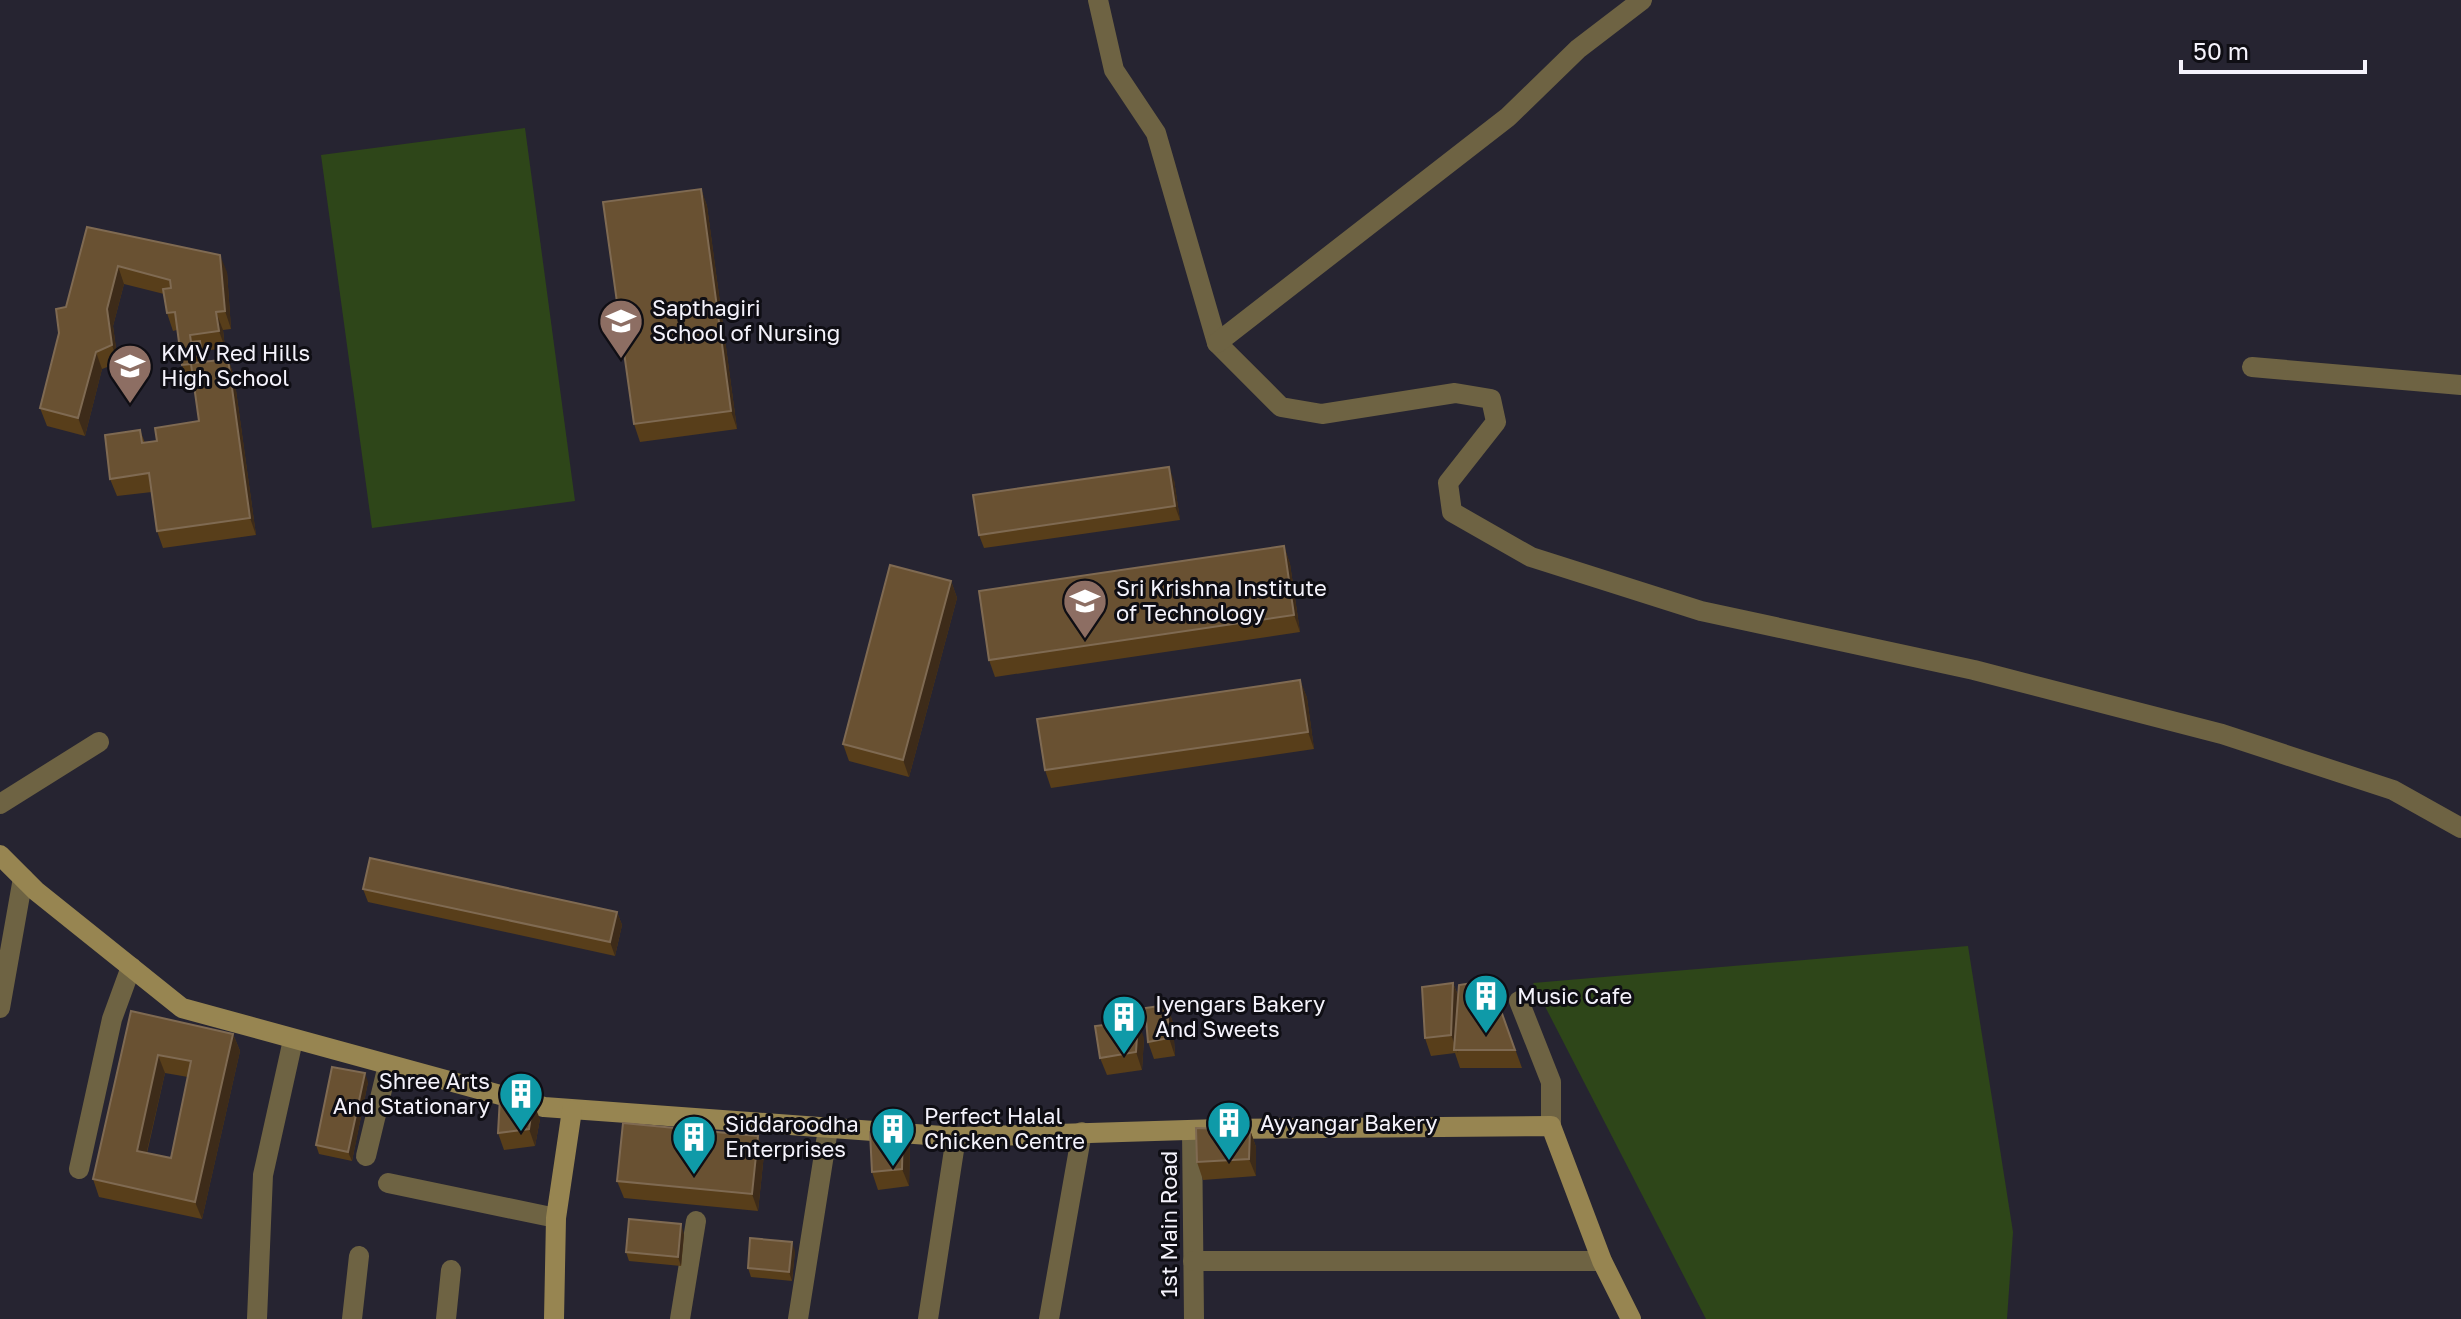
<svg xmlns="http://www.w3.org/2000/svg" width="2461" height="1319" viewBox="0 0 2461 1319" font-family="'Golos Text',sans-serif">
<rect width="100%" height="100%" fill="#262431"/>
<g fill="#2e4619">
<path d="M525 128 575 501 372 528 321 155Z"/>
<path d="M1968 946 2013 1232 2007 1319H1706L1533 983Z"/>
</g>
<g fill="none" stroke-linecap="round" stroke-linejoin="round">
<g stroke="#6e6343" stroke-width="20">
<path d="M1098 0 1114 70 1156 133 1217 343 1281 407 1322 414 1455 393 1491 399 1496 422 1448 483 1452 512 1531 557 1701 611 1974 670 2222 734 2393 790 2461 828"/>
<path d="M1217 343 1508 117 1578 49 1642 0"/>
<path d="M2252 367 2461 385"/>
<path d="M0 804 99 742"/>
<path d="M1519 1001 1551 1082V1126"/>
<path d="M0 1008 23 878"/>
<path d="M1192 1130 1194 1319"/>
<path d="M366 1156 388 1065"/>
<path d="M79 1169 112 1019 131 967"/>
<path d="M388 1183 556 1218"/>
<path d="M1193 1261H1602"/>
<path d="M257 1319 263 1175 293 1040"/>
<path d="M352 1319 359 1256"/>
<path d="M446 1319 451 1270"/>
<path d="M680 1319 696 1221"/>
<path d="M798 1319 828 1129"/>
<path d="M928 1319 956 1137"/>
<path d="M1049 1319 1082 1132"/>
</g>
<g stroke="#978551" stroke-width="20">
<path d="M0 855 36 891 182 1008 544 1107 956 1137 1220 1129 1551 1126 1602 1261 1631 1319"/>
<path d="M554 1319 556 1218 572 1110"/>
</g>
</g>
<g fill="#583e1a" fill-rule="evenodd">
<path d="M701 189 707 206 737 429 640 442 634 424Z"/>
<path d="M87 227 227 272 231 329 223 330 225 348 203 351 207 362 228 359 234 376 256 535 163 548 157 531 152 492 117 496 110 479 140 430 145 443 157 441 199 421 194 382 188 383 182 365 177 330 173 331 167 313 164 294 124 284 113 326 118 363 102 369 85 436 47 426 40 408Z"/>
<path d="M1174 480 1180 520 984 548 979 535Z"/>
<path d="M1284 546 1290 564 1300 632 995 677 989 660Z"/>
<path d="M951 581 957 598 909 777 849 761 843 744Z"/>
<path d="M1300 680 1307 698 1314 749 1051 788 1045 770Z"/>
<path d="M363 889 617 912 622 925 615 956 368 902Z"/>
<path d="M1490 980 1522 1068H1460L1455 1053 1431 1056 1425 1038 1453 983 1458 995Z"/>
<path d="M1167 1005 1173 1023 1175 1056 1154 1059 1148 1042Z"/>
<path d="M131 1011 233 1034 240 1051 202 1219 99 1197 93 1179ZM165 1073 188 1077 171 1158 147 1153Z"/>
<path d="M1144 1038 1142 1070 1107 1075 1100 1058Z"/>
<path d="M368 1082 352 1161 319 1154 316 1145Z"/>
<path d="M540 1119 535 1146 504 1150 498 1133Z"/>
<path d="M1250 1130 1256 1147V1176L1203 1180 1197 1162Z"/>
<path d="M758 1136 764 1154 758 1211 624 1198 617 1181Z"/>
<path d="M910 1145 909 1186 878 1190 872 1172Z"/>
<path d="M684 1234 681 1266 629 1261 626 1252Z"/>
<path d="M795 1251 792 1281 751 1277 748 1268Z"/>
</g>
<g fill="#3d2b19">
<path d="M701 189 707 206 737 429 731 411Z"/>
<path d="M220 255 227 272 231 329 225 311Z"/>
<path d="M118 266 124 284 113 326 118 363 112 345 107 309Z"/>
<path d="M216 312 223 330 225 348 219 331Z"/>
<path d="M200 341 206 359 208 372 202 355Z"/>
<path d="M96 352 102 369 85 436 78 418Z"/>
<path d="M228 359 234 376 256 535 250 518Z"/>
<path d="M1169 467 1174 480 1180 520 1175 506Z"/>
<path d="M1284 546 1290 564 1300 632 1294 615Z"/>
<path d="M951 581 957 598 909 777 903 760Z"/>
<path d="M1300 680 1307 698 1314 749 1308 732Z"/>
<path d="M617 912 622 925 615 956 610 942Z"/>
<path d="M1453 983 1460 1001 1458 1053 1451 1035Z"/>
<path d="M1167 1005 1173 1023 1175 1056 1169 1038Z"/>
<path d="M1138 1021 1144 1038 1142 1070 1136 1052Z"/>
<path d="M233 1034 240 1051 202 1219 195 1202Z"/>
<path d="M158 1055 165 1073 143 1168 137 1151Z"/>
<path d="M365 1073 368 1082 352 1161 348 1152Z"/>
<path d="M533 1102 540 1119 535 1146 529 1129Z"/>
<path d="M903 1127 910 1145 909 1186 902 1169Z"/>
<path d="M1250 1130 1256 1147V1176L1249 1159Z"/>
<path d="M758 1136 764 1154 758 1211 752 1194Z"/>
<path d="M681 1224 684 1234 681 1266 678 1257Z"/>
<path d="M792 1242 795 1251 792 1281 789 1272Z"/>
</g>
<g fill="#695132" stroke="#7f6a52" stroke-width="2" fill-rule="evenodd">
<path d="M701 189 731 411 634 424 603 202Z"/>
<path d="M87 227 220 255 225 311 216 312 219 331 190 335 191 342 200 341 202 355 193 356 194 363 228 359 250 518 157 531 149 473 110 479 105 435 140 430 142 443 157 441 155 428 199 421 191 364 182 365 175 312 167 313 163 289 171 288 170 280 118 266 107 309 112 345 96 352 78 418 40 408 59 333 56 309 66 307Z"/>
<path d="M1169 467 1175 506 979 535 973 495Z"/>
<path d="M1284 546 1294 615 989 660 979 591Z"/>
<path d="M890 565 951 581 903 760 843 744Z"/>
<path d="M1300 680 1308 732 1045 770 1037 719Z"/>
<path d="M370 858 617 912 610 942 363 889Z"/>
<path d="M1490 980 1515 1050H1454L1459 985Z"/>
<path d="M1453 983 1451 1035 1425 1038 1422 987Z"/>
<path d="M1167 1005 1169 1038 1148 1042 1145 1008Z"/>
<path d="M131 1011 233 1034 195 1202 93 1179ZM158 1055 191 1061 171 1158 137 1151Z"/>
<path d="M1138 1021 1136 1052 1100 1058 1095 1026Z"/>
<path d="M332 1067 365 1073 348 1152 316 1145Z"/>
<path d="M500 1097 533 1102 529 1129 498 1133Z"/>
<path d="M623 1123 758 1136 752 1194 617 1181Z"/>
<path d="M903 1127 902 1169 872 1172 870 1132Z"/>
<path d="M1196 1128 1250 1130 1249 1159 1197 1162Z"/>
<path d="M629 1219 681 1224 678 1257 626 1252Z"/>
<path d="M750 1238 792 1242 789 1272 748 1268Z"/>
</g>
<defs>
<g id="university-pin" transform="scale(2.3)"><path d="M0 17L-7.5 6A9.5 9.5 0 1 1 7.5 6Z" fill="#8d6e63" stroke="#0f0e14"/><path d="M0-5L7-2L0 1L-7-2ZM-4 1L0 2.5L4 1V4Q0 6-4 4Z" fill="#fff"/></g>
<g id="school-pin" transform="scale(2.3)"><path d="M0 17L-7.5 6A9.5 9.5 0 1 1 7.5 6Z" fill="#8d6e63" stroke="#0f0e14"/><path d="M0-5L7-2L0 1L-7-2ZM-4 1L0 2.5L4 1V4Q0 6-4 4Z" fill="#fff"/></g>
<g id="building-pin" transform="scale(2.3)"><path d="M0 17L-7.5 6A9.5 9.5 0 1 1 7.5 6Z" fill="#0f9aa8" stroke="#0f0e14"/><path d="M-4-6H4V6H1V3H-1V6H-4ZM-2.5-4.3h1.7v1.8h-1.7ZM.8-4.3h1.7v1.8H.8ZM-2.5-1h1.7V.8h-1.7ZM.8-1h1.7V.8H.8Z" fill="#fff"/></g>
</defs>
<g fill-rule="evenodd">
<use href="#university-pin" x="621" y="321"/>
<use href="#school-pin" x="130" y="366"/>
<use href="#university-pin" x="1085" y="601"/>
<use href="#building-pin" x="1486" y="996"/>
<use href="#building-pin" x="1124" y="1017"/>
<use href="#building-pin" x="521" y="1094"/>
<use href="#building-pin" x="1229" y="1123"/>
<use href="#building-pin" x="893" y="1129"/>
<use href="#building-pin" x="694" y="1137"/>
</g>
<g text-anchor="middle" stroke-width="6" stroke-linejoin="round" paint-order="stroke">
<g font-size="22" fill="#f5f3fc" stroke="#0f0e14" text-anchor="start">
<text x="652" y="316">Sapthagiri<tspan x="652" dy="25">School of Nursing</tspan></text>
<text x="161" y="361">KMV Red Hills<tspan x="161" dy="25">High School</tspan></text>
<text x="1116" y="596">Sri Krishna Institute<tspan x="1116" dy="25">of Technology</tspan></text>
<text x="1517" y="1004">Music Cafe</text>
<text x="1155" y="1012">Iyengars Bakery<tspan x="1155" dy="25">And Sweets</tspan></text>
<text x="490" y="1089" text-anchor="end">Shree Arts<tspan x="490" dy="25">And Stationary</tspan></text>
<text x="924" y="1124">Perfect Halal<tspan x="924" dy="25">Chicken Centre</tspan></text>
<text x="1260" y="1131">Ayyangar Bakery</text>
<text x="725" y="1132">Siddaroodha<tspan x="725" dy="25">Enterprises</tspan></text>
</g>
<g font-size="22" fill="#f5f3fc" stroke="#0f0e14">
<text transform="translate(1169 1224) rotate(-90)" y="8">1st Main Road</text>
</g>
</g>
<path d="M2181 60v12h184v-12" fill="none" stroke="#f5f3fc" stroke-width="4"/>
<text x="2193" y="60" font-size="24" fill="#f5f3fc" stroke="#0f0e14" stroke-width="6" paint-order="stroke">50 m</text>
</svg>
